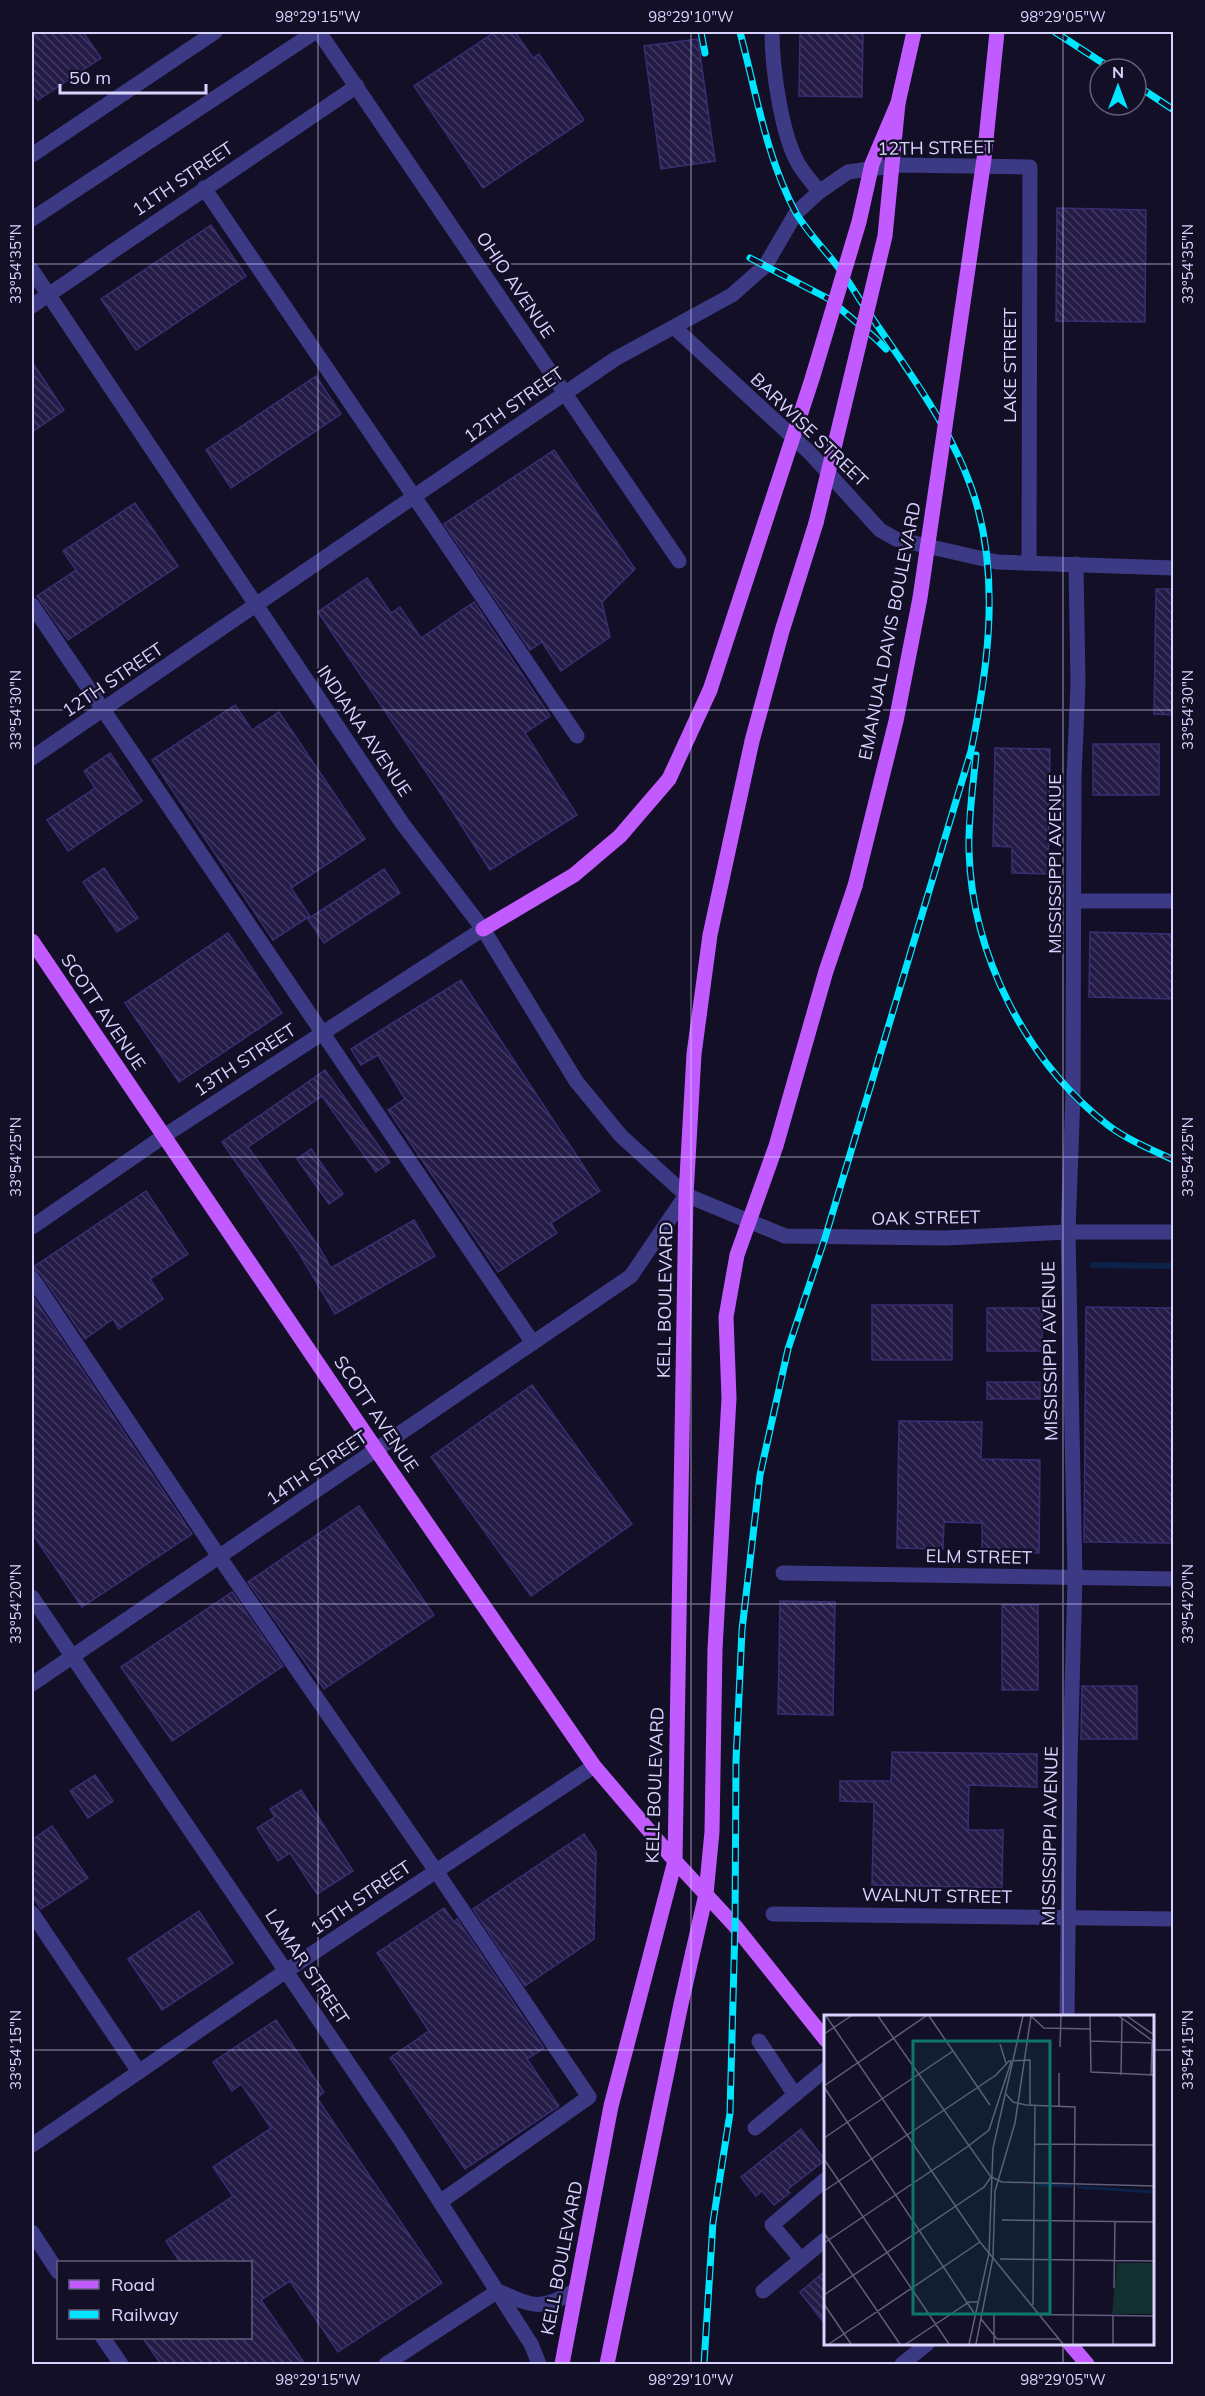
<svg xmlns="http://www.w3.org/2000/svg" width="1205" height="2396" viewBox="0 0 1205 2396" font-family="Mulish,sans-serif">
<defs>
<pattern id="building-back-hatch" width="6" height="6" patternUnits="userSpaceOnUse" patternTransform="scale(1.5)"><rect width="6" height="6" fill="#241b47"/><path d="M-1 5l2 2M0 0l6 6M5-1l2 2" fill="none" stroke="#433b63"/></pattern>
</defs>
<rect width="100%" height="100%" fill="#130f26"/>
<g fill="none" stroke-linecap="round" stroke-linejoin="round">
<path stroke="#0c2248" stroke-width="6" d="M1093 1265 1174 1266"/>
</g>
<g fill="url(#building-back-hatch)" stroke="#3b2d73" stroke-width="1.5">
<path d="M32 32H83L101 58 38 100 32 91Z"/>
<path d="M495 32H515L533 58 539 54 584 120 483 188 414 86Z"/>
<path d="M800 32H863L862 97 799 96Z"/>
<path d="M698 39 715 161 661 169 644 46Z"/>
<path d="M1057 208 1146 210 1145 322 1056 321Z"/>
<path d="M211 225 246 276 136 350 101 299Z"/>
<path d="M32 362 64 410 32 432Z"/>
<path d="M316 376 341 414 231 488 206 450Z"/>
<path d="M554 450 635 569 602 602 610 637 561 671 542 642 530 650 444 524Z"/>
<path d="M135 503 178 566 68 640 37 596 76 570 63 551Z"/>
<path d="M367 578 391 613 400 607 421 638 474 602 550 716 525 733 577 815 490 870 445 800 318 612Z"/>
<path d="M1156 589H1173V715L1154 714Z"/>
<path d="M235 705 252 730 279 712 365 839 291 888 310 916 273 940 152 760Z"/>
<rect x="1093" y="744" width="66" height="51"/>
<path d="M995 748 1050 749 1048 874 1012 873V847L993 846Z"/>
<path d="M110 753 142 801 68 851 47 820 95 788 84 771Z"/>
<path d="M104 868 138 918 117 932 83 882Z"/>
<path d="M384 869 400 893 324 943 308 919Z"/>
<path d="M1090 932 1173 934V999L1089 997Z"/>
<path d="M228 933 282 1013 179 1082 125 1003Z"/>
<path d="M461 980 600 1191 551 1223 557 1233 498 1272 388 1110 405 1099 378 1055 361 1065 351 1049Z"/>
<path d="M325 1070 390 1162 376 1172 322 1096 248 1147 319 1247 331 1268 414 1220 435 1256 335 1314 299 1253 222 1142Z"/>
<path d="M311 1149 343 1194 329 1204 297 1159Z"/>
<path d="M146 1191 188 1254 150 1279 163 1299 119 1329 113 1319 85 1339 40 1273 32 1268Z"/>
<path d="M32 1295 192 1534 82 1607 32 1533Z"/>
<rect x="872" y="1305" width="80" height="55"/>
<path d="M1086 1307 1173 1308V1543L1084 1542Z"/>
<rect x="987" y="1308" width="55" height="43"/>
<rect x="987" y="1382" width="53" height="17"/>
<path d="M532 1385 632 1524 531 1596 431 1457Z"/>
<path d="M899 1421 982 1422 981 1459 1040 1460 1039 1553H982V1523L944 1522 943 1549 897 1548Z"/>
<path d="M359 1506 434 1615 324 1689 248 1582Z"/>
<path d="M232 1592 283 1666 172 1741 121 1667Z"/>
<path d="M780 1601 835 1602 833 1715 778 1714Z"/>
<rect x="1002" y="1605" width="36" height="85"/>
<path d="M1082 1686H1137V1739H1081Z"/>
<path d="M892 1752 1037 1754V1787L969 1785 968 1830H1003L1002 1888 872 1885 874 1802 840 1801V1781H891Z"/>
<path d="M95 1775 113 1801 88 1818 70 1791Z"/>
<path d="M301 1790 353 1871 317 1894 290 1853 278 1861 257 1828 275 1817 270 1809Z"/>
<path d="M52 1826 88 1878 41 1909 32 1896V1840Z"/>
<path d="M584 1834 596 1852 594 1939 525 1986 473 1909Z"/>
<path d="M444 1908 454 1922 457 1919 544 2048 527 2059 559 2106 465 2169 390 2058 429 2031 377 1953Z"/>
<path d="M199 1911 233 1963 162 2010 128 1959Z"/>
<path d="M276 2020 324 2092 317 2098 442 2283 338 2352 290 2281 261 2300 305 2364H161L142 2337H250V2262H180L166 2241 233 2196 213 2167 271 2128 241 2084 232 2091 213 2062Z"/>
<path d="M801 2129 825 2160 787 2190 790 2193 774 2205 762 2191 756 2196 741 2177Z"/>
<path d="M825 2271V2324L800 2292Z"/>
</g>
<g fill="none" stroke-linecap="round" stroke-linejoin="round">
<g stroke="#3d3a85" stroke-width="15">
<path d="M319 32 679 561"/>
<path d="M772 32C772 66 781 135 799 165 805 175 813 183 819 192"/>
<path d="M32 155 215 32"/>
<path d="M204 188 577 736"/>
<path d="M32 219 315 32"/>
<path d="M32 270 402 823 483 929 576 1081 621 1136 686 1195 785 1236 945 1238 1068 1232H1174"/>
<path d="M32 306 357 86"/>
<path d="M675 328 810 453 880 530 896 539 997 562 1174 568"/>
<path d="M32 605 533 1343"/>
<path d="M32 758 615 359 732 295 765 266 796 213 819 192 848 172 899 165 1030 167 1029 563"/>
<path d="M1074 901H1174"/>
<path d="M32 1227 164 1136 483 929"/>
<path d="M32 1278 220 1558 436 1871 589 2097 440 2202"/>
<path d="M783 1573 1174 1579"/>
<path d="M32 1597 399 2138 531 2344 539 2364"/>
<path d="M32 1684 631 1276 686 1195"/>
<path d="M32 1913 139 2072"/>
<path d="M773 1914 1174 1919"/>
<path d="M1067 2016 1070 1762 1075 1578 1068 1232 1073 1094 1074 777 1078 684 1076 564"/>
<path d="M759 2041 795 2095"/>
<path d="M755 2128 826 2069"/>
<path d="M32 2145 286 1971 594 1766"/>
<path d="M32 2232 58 2272"/>
<path d="M801 2259 772 2225 826 2179"/>
<path d="M763 2291 826 2239"/>
<path d="M103 2338 121 2364"/>
<path d="M386 2364 498 2291C534 2307 541 2311 576 2290"/>
<path d="M902 2364 927 2344"/>
</g>
<g stroke="#c25bff" stroke-width="15">
<path d="M483 929 574 875 620 836 669 779 710 690"/>
<path d="M32 941 377 1451 594 1766 675 1861 735 1926 826 2040"/>
<path d="M1070 2344 1087 2364"/>
<path d="M562 2364 611 2106 675 1861 686 1195 694 1054 710 935 752 741 782 631 816 523"/>
<path d="M607 2364 681 2004 706 1894 712 1832 715 1649 729 1398 726 1317 737 1255 776 1146 826 971 855 886"/>
</g>
<g stroke="#00e5ff" stroke-width="7">
<g id="rail">
<path d="M701 32 705 53"/>
<path d="M1055 32 1112 69"/>
<path d="M1136 85 1174 110"/>
<path d="M750 258 829 299 875 338 886 349"/>
<path d="M976 755C973 787 968 819 969 851 972 955 1026 1062 1109 1126 1128 1140 1152 1150 1174 1160"/>
<path d="M704 2364 713 2222 730 2113 735 1926 736 1761 742 1630 760 1475 788 1349 825 1238 971 751C987 673 999 588 978 509 957 432 904 366 860 300 853 289 846 277 838 267 824 249 808 233 796 213 766 157 756 92 740 32"/>
</g>
</g>
<use href="#rail" stroke="#130f26" stroke-width="4.5" stroke-dasharray="14" stroke-linecap="butt"/>
<g stroke="#c25bff" stroke-width="15">
<path d="M816 523 885 236 898 103 914 32"/>
<path d="M710 690 812 379 859 222 872 164 898 103"/>
<path d="M855 886 896 721 920 598 984 159 997 32"/>
</g>
</g>
<path fill="none" stroke="#d9d4ff" stroke-width="1.5" stroke-opacity="0.45" d="M318 32V2364M691 32V2364M1063 32V2016M32 264H1174M32 710H1174M32 1157H1174M32 1604H1174M32 2050H826M1152 2050H1174M1063 2344V2364"/>
<g text-anchor="middle" stroke-width="5" stroke-linejoin="round" paint-order="stroke">
<g font-size="18" fill="#d9d4ff" stroke="#130f26">
<text transform="translate(936 148) rotate(-1)" y="6">12TH STREET</text>
<text transform="translate(183 179) rotate(-34)" y="6">11TH STREET</text>
<text transform="translate(515 285) rotate(56)" y="6">OHIO AVENUE</text>
<text transform="translate(1010 365) rotate(-90)" y="6">LAKE STREET</text>
<text transform="translate(514 405) rotate(-35)" y="6">12TH STREET</text>
<text transform="translate(809 430) rotate(44)" y="6">BARWISE STREET</text>
<text transform="translate(890 631) rotate(-79)" y="6">EMANUAL DAVIS BOULEVARD</text>
<text transform="translate(113 680) rotate(-34)" y="6">12TH STREET</text>
<text transform="translate(364 731) rotate(56)" y="6">INDIANA AVENUE</text>
<text transform="translate(1055 864) rotate(-90)" y="6">MISSISSIPPI AVENUE</text>
<text transform="translate(103 1012) rotate(56)" y="6">SCOTT AVENUE</text>
<text transform="translate(245 1060) rotate(-33)" y="6">13TH STREET</text>
<text transform="translate(926 1218) rotate(-1)" y="6">OAK STREET</text>
<text transform="translate(665 1300) rotate(-89)" y="6">KELL BOULEVARD</text>
<text transform="translate(1050 1351) rotate(-91)" y="6">MISSISSIPPI AVENUE</text>
<text transform="translate(376 1414) rotate(56)" y="6">SCOTT AVENUE</text>
<text transform="translate(317 1468) rotate(-34)" y="6">14TH STREET</text>
<text transform="translate(979 1557) rotate(1)" y="6">ELM STREET</text>
<text transform="translate(655 1785) rotate(-88)" y="6">KELL BOULEVARD</text>
<text transform="translate(1050 1836) rotate(-89)" y="6">MISSISSIPPI AVENUE</text>
<text transform="translate(937 1896) rotate(1)" y="6">WALNUT STREET</text>
<text transform="translate(361 1898) rotate(-34)" y="6">15TH STREET</text>
<text transform="translate(307 1967) rotate(56)" y="6">LAMAR STREET</text>
<text transform="translate(562 2258) rotate(-79)" y="6">KELL BOULEVARD</text>
</g>
</g>
<g transform="translate(824 2015)">
<rect width="330" height="330" fill="#130f26"/>
<path d="M293 248H330V299H288Z" fill="#12302f"/>
<path fill="none" stroke="#0c2248" stroke-width="3" d="M213 170 248 171M253 172 330 177"/>
<path fill="none" stroke="#625e7d" stroke-width="1.5" d="M2 1 156 227 239 329M54 1 167 162 178 167 330 171M105 1 166 90M207 1 220 13 266 14M266 1 267 57 330 60M295 1 330 27M303 1 330 20M0 19 27 1M266 26 330 28M176 29 182 48M236 32 237 1M235 58V91M297 60 298 4M327 61 328 29M0 71 102 1M0 72 150 298M182 79 189 87 202 90 251 92 249 329M0 123 129 36M211 129 330 130M143 132 165 115 187 47M0 144 125 329M0 176 172 60 185 46 206 45V90M178 205 330 207M0 218 76 329M0 228 143 132M176 244 330 246M290 273 291 207M0 280 160 172 167 162M0 289 27 329M209 290 211 91M289 300V329M157 304 173 324H234M5 329 156 227M82 329 145 287H154M145 329 165 238 169 133 199 1M152 329 169 242 171 176 191 108 207 1M170 329V299L330 301"/>
<path fill="#0f766e" fill-opacity="0.15" stroke="#0f766e" stroke-width="3" d="M89 26H226V299H89Z"/>
<rect width="330" height="330" fill="none" stroke="#d9d4ff" stroke-width="3"/>
</g>
<rect width="1205" height="2396" fill="none" stroke="#130f26" stroke-width="66"/>
<rect x="57" y="2261" width="195" height="78" fill="#130f26" stroke="#625e7d" stroke-width="1.5"/>
<rect x="69" y="2280" width="30" height="9" fill="#c25bff" stroke="#625e7d" stroke-width="1.5"/>
<text x="111" y="2291" font-size="18" fill="#d9d4ff">Road</text>
<rect x="69" y="2310" width="30" height="9" fill="#00e5ff" stroke="#625e7d" stroke-width="1.5"/>
<text x="111" y="2321" font-size="18" fill="#d9d4ff">Railway</text>
<g transform="translate(1118 87)"><circle r="28" fill="#130f26" stroke="#625e7d" stroke-width="1.5"/>
<path d="M0-4.5L10 22L0 15L-10 22Z" fill="#00e5ff"/>
<text y="-9" font-size="16" font-weight="bold" text-anchor="middle" fill="#d9d4ff">N</text>
</g>
<path d="M60 84v9h146v-9" fill="none" stroke="#d9d4ff" stroke-width="3"/>
<text x="69" y="84" font-size="18" fill="#d9d4ff" stroke="#130f26" stroke-width="4.5" paint-order="stroke">50 m</text>
<rect x="33" y="33" width="1139" height="2330" fill="none" stroke="#d9d4ff" stroke-width="2"/>
<g font-size="15" text-anchor="middle" fill="#d9d4ff">
<text x="318" y="22">98°29'15"W</text>
<text x="691" y="22">98°29'10"W</text>
<text x="1063" y="22">98°29'05"W</text>
<text transform="translate(16 264) rotate(-90)" y="5">33°54'35"N</text>
<text transform="translate(1188 264) rotate(-90)" y="5">33°54'35"N</text>
<text transform="translate(16 710) rotate(-90)" y="5">33°54'30"N</text>
<text transform="translate(1188 710) rotate(-90)" y="5">33°54'30"N</text>
<text transform="translate(16 1157) rotate(-90)" y="5">33°54'25"N</text>
<text transform="translate(1188 1157) rotate(-90)" y="5">33°54'25"N</text>
<text transform="translate(16 1604) rotate(-90)" y="5">33°54'20"N</text>
<text transform="translate(1188 1604) rotate(-90)" y="5">33°54'20"N</text>
<text transform="translate(16 2050) rotate(-90)" y="5">33°54'15"N</text>
<text transform="translate(1188 2050) rotate(-90)" y="5">33°54'15"N</text>
<text x="318" y="2385">98°29'15"W</text>
<text x="691" y="2385">98°29'10"W</text>
<text x="1063" y="2385">98°29'05"W</text>
</g>
</svg>
